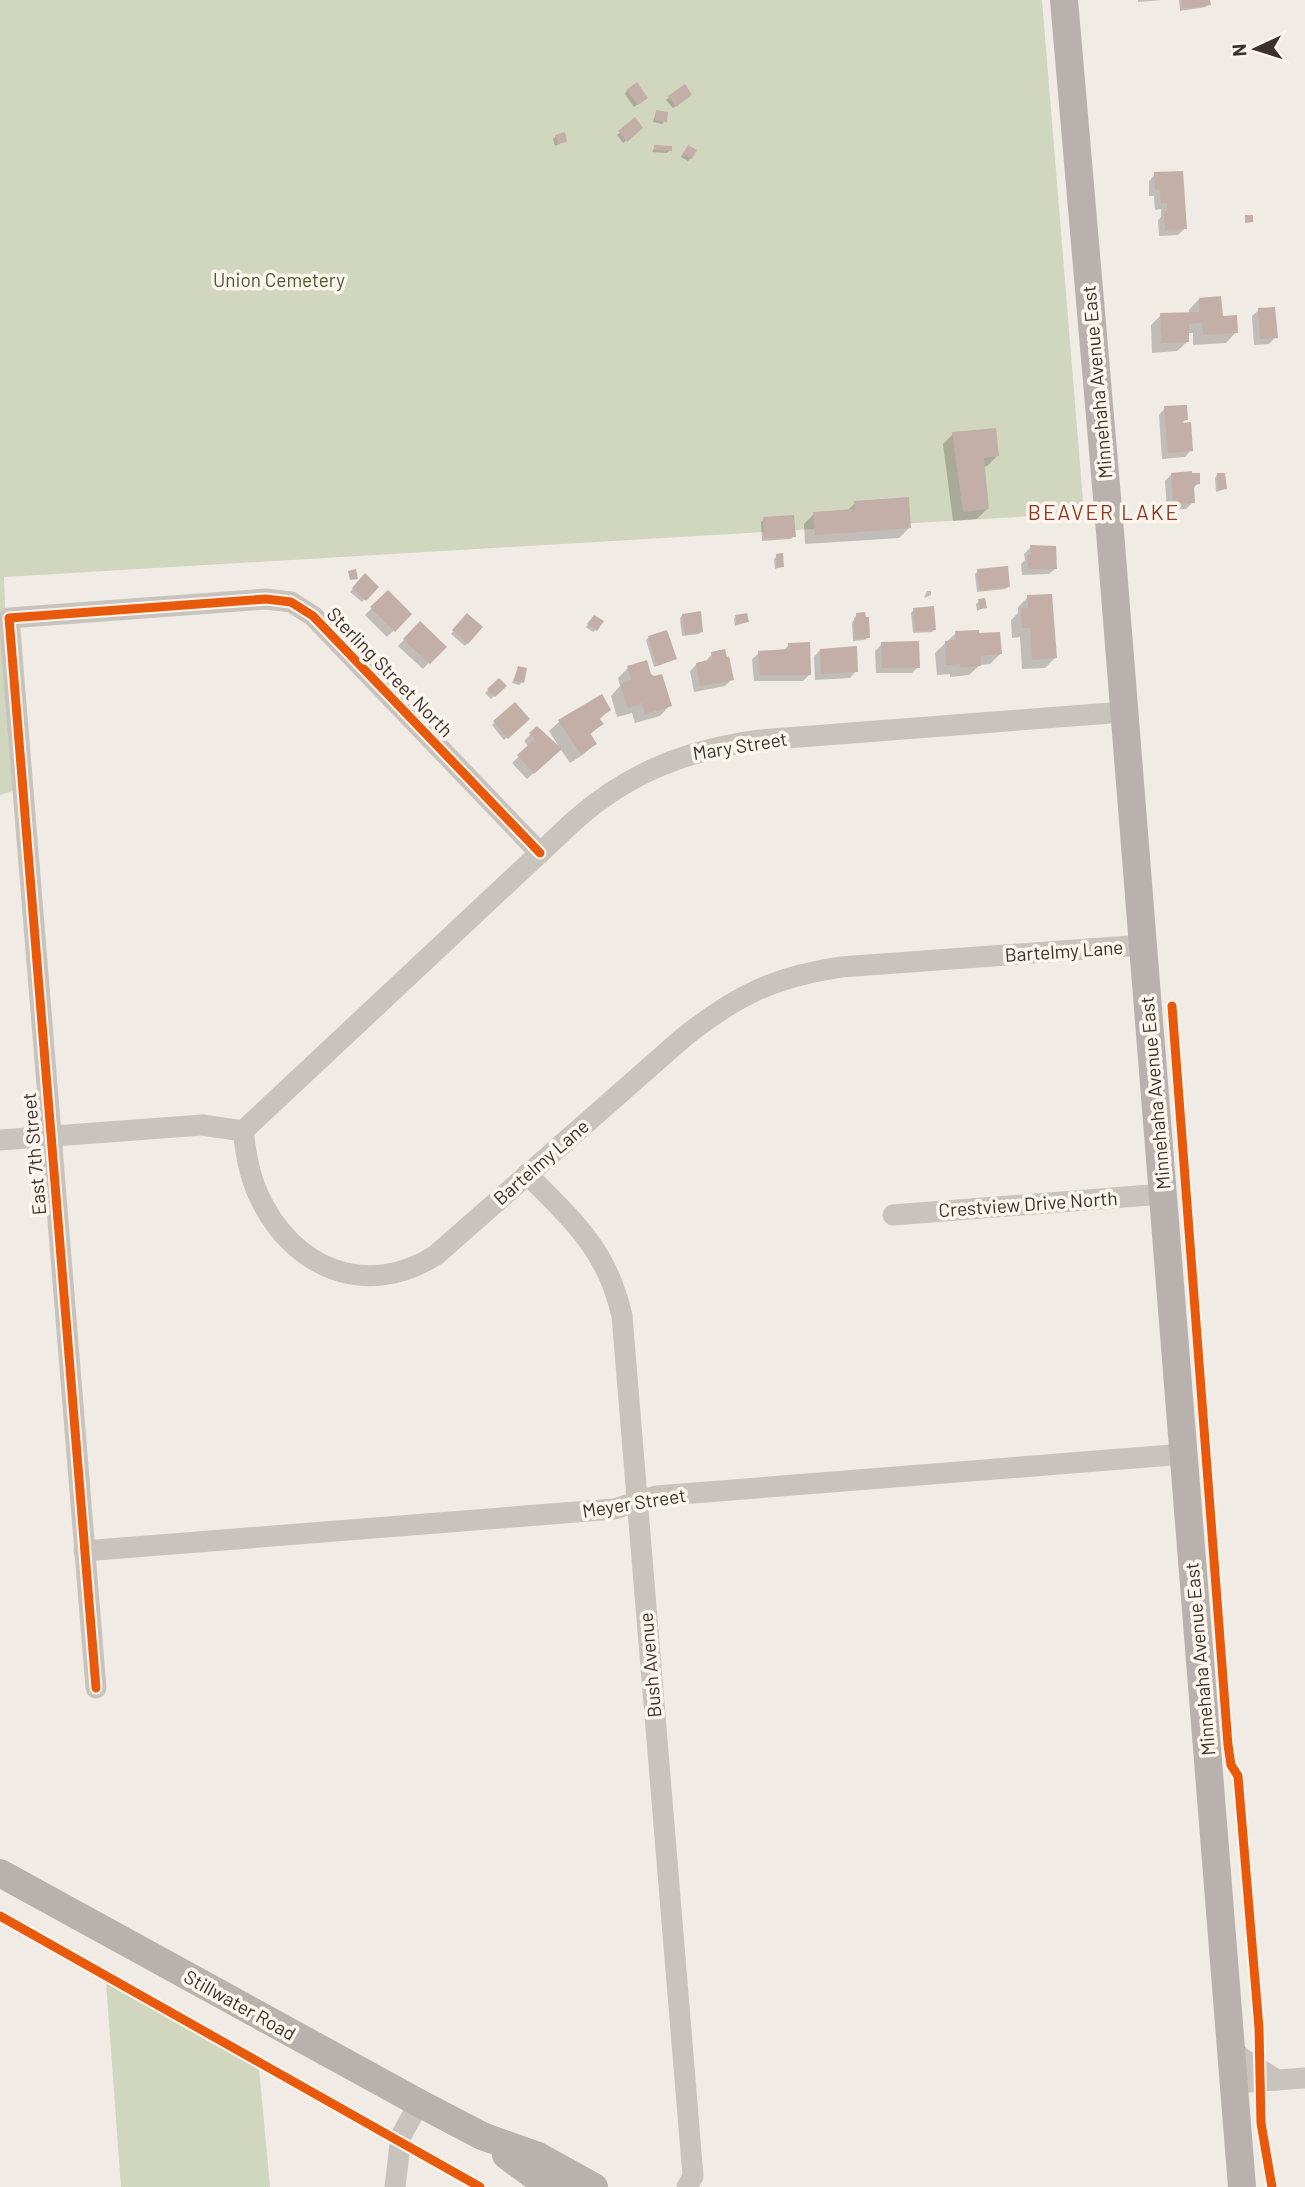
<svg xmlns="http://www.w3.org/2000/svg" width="1305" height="2187" viewBox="0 0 1305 2187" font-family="Barlow,sans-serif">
<rect width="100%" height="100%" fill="#f0ebe5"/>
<g fill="#d1d6bf">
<path d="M0 0H1042L1084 513 4 577 9 719 23 788 0 795Z"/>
<path d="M106 1982 259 2068 270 2187H121Z"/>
</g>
<g fill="#0003">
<path d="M1138 0H1162L1138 2Z"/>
<path d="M1179 0H1208L1209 4 1206 7 1180 11Z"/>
<path d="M684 86 687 98 673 108 666 100Z"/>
<path d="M627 91 643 100 634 107 625 94Z"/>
<path d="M656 112 665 121 662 124 653 122Z"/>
<path d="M635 120 641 128 623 143 617 135Z"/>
<path d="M556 136 565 141 555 146 553 139Z"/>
<path d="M655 147 670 150 667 153 652 152Z"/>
<path d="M685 150 691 158 688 161 681 157Z"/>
<path d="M1155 174 1185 228 1178 235 1159 236 1158 220 1161 217V209L1155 210 1154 196H1149V181Z"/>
<path d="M1199 299 1236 332 1226 343 1193 345V333H1187L1188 341 1177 351 1152 353 1151 325 1161 315 1189 314V310Z"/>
<path d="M1259 310 1276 337 1269 344 1254 345 1252 316Z"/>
<path d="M1165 408 1186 419 1181 425 1191 450 1185 457 1162 459 1159 415Z"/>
<path d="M953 434 997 456 987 466 983 467 987 509 977 519 953 521 943 444Z"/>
<path d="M1171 475 1198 483 1192 490 1193 502 1186 509 1167 510 1165 481Z"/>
<path d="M1217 475 1225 489 1216 492 1215 478Z"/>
<path d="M855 503 909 528 899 538 805 544 804 524 814 514 846 512Z"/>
<path d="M764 519 794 536 791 539 762 541 761 522Z"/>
<path d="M1031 547 1056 568 1049 574 1022 575 1021 564 1025 560 1024 554Z"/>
<path d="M777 556 782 566 775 569 774 559Z"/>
<path d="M978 571 1008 587 1005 589 977 592 975 574Z"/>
<path d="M365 576 377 587 362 602 350 592Z"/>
<path d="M927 591H931V595L924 598Z"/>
<path d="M388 592 410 614 387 637 365 615Z"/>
<path d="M1028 597 1056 657 1045 668 1022 669 1020 637 1012 638 1011 620 1018 613V607Z"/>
<path d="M979 601 985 607 977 611 976 604Z"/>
<path d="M914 610 935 629 932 632 913 633 911 613Z"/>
<path d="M857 614 868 637 865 640 853 641 852 623Z"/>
<path d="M468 615 481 627 465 646 451 634Z"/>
<path d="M683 615 702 631 699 634 682 636 680 618Z"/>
<path d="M736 616 747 622 735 626 734 619Z"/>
<path d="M591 620 596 629 593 632 586 627Z"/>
<path d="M420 624 444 647 423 669 398 646Z"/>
<path d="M956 633 978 635 1000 654 990 664 980 665 969 675 950 677V674L937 675 935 653Z"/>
<path d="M649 637 675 659 654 667 646 640Z"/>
<path d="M882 644 918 667 912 673H876L875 651Z"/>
<path d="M789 645 810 674 803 681H754L752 659 759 653 782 652Z"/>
<path d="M820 650 856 671 850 678 815 680 814 657Z"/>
<path d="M712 654 732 679 725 686 694 692 690 671 697 664 705 662Z"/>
<path d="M518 668 522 682 519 685 512 683Z"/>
<path d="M628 668 650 675 670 705 660 716 635 723 632 713 617 717 611 696 620 686 618 678Z"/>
<path d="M499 680 504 686 491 699 485 693Z"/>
<path d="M515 704 528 719 504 740 492 725Z"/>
<path d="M609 710 599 720 601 724 590 735 595 744 584 754 570 763 560 748 527 779 512 763 529 747 524 741 537 728 557 746 558 745 549 731 560 721Z"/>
</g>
<g fill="#c3afa7">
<path d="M1181 0H1210L1211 5 1182 9Z"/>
<path d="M637 82 648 98 638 105 626 90Z"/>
<path d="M685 84 692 95 676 107 668 96Z"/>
<path d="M656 110 668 112 667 122 655 120Z"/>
<path d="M635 117 643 128 627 142 618 131Z"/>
<path d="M565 132 567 142 558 144 555 135Z"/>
<path d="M654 145 672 146V151L654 150Z"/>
<path d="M688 145 697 150 692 159 683 154Z"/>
<path d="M1183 171 1187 229 1165 230 1164 211H1167V203L1161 204 1160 190H1155L1154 172Z"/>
<path d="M1245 215H1253V222L1245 223Z"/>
<path d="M1221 296 1223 316 1237 315 1238 333 1203 335 1202 323 1189 324V342L1162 343 1160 313 1199 312V298Z"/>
<path d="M1275 307 1278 338 1260 339 1258 308Z"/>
<path d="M1187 405 1188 420H1182V423L1191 422 1193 451 1168 453 1164 406Z"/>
<path d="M996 428 999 456 984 458 989 509 963 512 952 432Z"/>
<path d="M1192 471V473H1200V484L1194 485 1195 503 1173 504 1171 473Z"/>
<path d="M1217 473H1225L1227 489 1218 490Z"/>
<path d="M909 497 911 528 815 535 813 512 855 509 854 501Z"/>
<path d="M794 515 796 537 764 539 763 517Z"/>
<path d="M1030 545 1056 546 1057 569H1028L1027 555H1031Z"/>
<path d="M783 553 784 567 777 568 776 554Z"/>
<path d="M1008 566 1010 587 979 590 977 569Z"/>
<path d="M356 569 358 579 350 580 348 571Z"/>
<path d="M365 573 379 587 366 601 352 588Z"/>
<path d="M388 590 412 614 395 632 370 607Z"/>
<path d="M1052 594 1057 658 1032 660 1030 628H1022L1021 608H1028L1027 595Z"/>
<path d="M985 598 987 608 980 609 978 599Z"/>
<path d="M934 606 936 630 915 631 913 608Z"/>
<path d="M701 611 703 632 685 634 682 614Z"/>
<path d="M865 612 866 617H869L870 638 855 639 854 618H856V613Z"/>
<path d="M467 613 483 627 468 644 452 630Z"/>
<path d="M747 613 749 622 737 624 735 615Z"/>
<path d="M594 615 604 621 597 631 587 624Z"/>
<path d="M420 621 447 647 430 664 403 639Z"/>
<path d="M667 630 677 659 657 666 648 636Z"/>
<path d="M979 630V633L1000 632 1002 654 981 656V666L960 667V664L946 665 945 641 956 640 955 631Z"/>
<path d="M919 641 920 668H882L881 642Z"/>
<path d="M810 642 811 675H760L758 651 788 649V643Z"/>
<path d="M857 646 858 672 821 674 820 649Z"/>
<path d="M725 649 727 657 729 656 734 680 700 686 696 663 712 659 711 652Z"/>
<path d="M647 660 651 674 654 676 662 674 672 706 645 714 642 703 628 708 620 684 631 680 627 666Z"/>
<path d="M518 666 527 668 524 683 514 681Z"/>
<path d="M499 678 507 686 495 697 487 689Z"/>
<path d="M602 694 611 710 599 718 604 724 590 733 597 744 581 754 558 720Z"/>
<path d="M515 702 530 719 508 739 493 721Z"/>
<path d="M537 726 562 749 534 774 517 755 535 739 529 733Z"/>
</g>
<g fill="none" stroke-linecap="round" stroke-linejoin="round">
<g stroke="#c9c3be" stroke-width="21">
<path d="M243 1131C246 1153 249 1174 258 1194 291 1268 366 1300 436 1255L684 1037C737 995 774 977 841 967L1143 945"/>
<path d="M243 1131 574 821C629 772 687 750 760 740L1124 712"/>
<path d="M0 1140 202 1125 243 1131"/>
<path d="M527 1174C573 1221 607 1249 622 1316L693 2176 687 2187"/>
<path d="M893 1215 1163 1194"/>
<path d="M84 1551 614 1509 656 1496 1184 1454"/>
<path d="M96 1688 9 618 266 599 291 602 313 616 540 853"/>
<path d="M1231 2048 1243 2059 1277 2080"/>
<path d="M1234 2083 1305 2078"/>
<path d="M395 2187 401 2136 419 2103"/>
</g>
<g stroke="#b8b1ad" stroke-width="28">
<path d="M1064 0 1110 532 1242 2187"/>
<path d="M0 1873 419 2103 482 2136 538 2156 594 2187"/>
<path d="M506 2155 533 2175 553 2187"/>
</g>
<g stroke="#fbf5ee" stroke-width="13">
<g id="cycleway">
<path d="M1172 1006 1228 1745 1231 1765 1238 1776 1259 2028 1261 2123 1272 2187"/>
<path d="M96 1688 9 618 266 599 291 602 313 616 540 853"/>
<path d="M0 1916 480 2187"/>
</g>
</g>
<use href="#cycleway" stroke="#e8590c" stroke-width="9"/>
</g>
<g text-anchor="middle" stroke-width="7" stroke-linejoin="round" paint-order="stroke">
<g font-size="19" fill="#4a5a2e" stroke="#fbf5ee">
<text x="279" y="287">Union Cemetery</text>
</g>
<g font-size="19" fill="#3b302b" stroke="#fbf5ee">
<text transform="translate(1097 382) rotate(-95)" y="7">Minnehaha Avenue East</text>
<text transform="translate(390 672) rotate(46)" y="7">Sterling Street North</text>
<text transform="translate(740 746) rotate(-9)" y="7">Mary Street</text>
<text transform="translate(1064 951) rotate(-4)" y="7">Bartelmy Lane</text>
<text transform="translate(1155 1093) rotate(-95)" y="7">Minnehaha Avenue East</text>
<text transform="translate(34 1154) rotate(-95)" y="7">East 7th Street</text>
<text transform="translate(541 1162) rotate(-41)" y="7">Bartelmy Lane</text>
<text transform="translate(1028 1204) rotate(-4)" y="7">Crestview Drive North</text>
<text transform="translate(634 1503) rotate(-9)" y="7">Meyer Street</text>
<text transform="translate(1200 1659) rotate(-95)" y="7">Minnehaha Avenue East</text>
<text transform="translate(650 1665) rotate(-95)" y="7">Bush Avenue</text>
<text transform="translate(240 2005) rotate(29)" y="7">Stillwater Road</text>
</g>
<g font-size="21" letter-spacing="2" fill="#8c3b22" stroke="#fbf5ee">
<text x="1104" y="520">BEAVER LAKE</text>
</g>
</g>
<g transform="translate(1256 49) rotate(266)" stroke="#fbf5ee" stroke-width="5" paint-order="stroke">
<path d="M0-5L12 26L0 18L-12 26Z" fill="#3b302b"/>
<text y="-10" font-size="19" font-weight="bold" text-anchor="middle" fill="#3b302b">N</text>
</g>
</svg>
